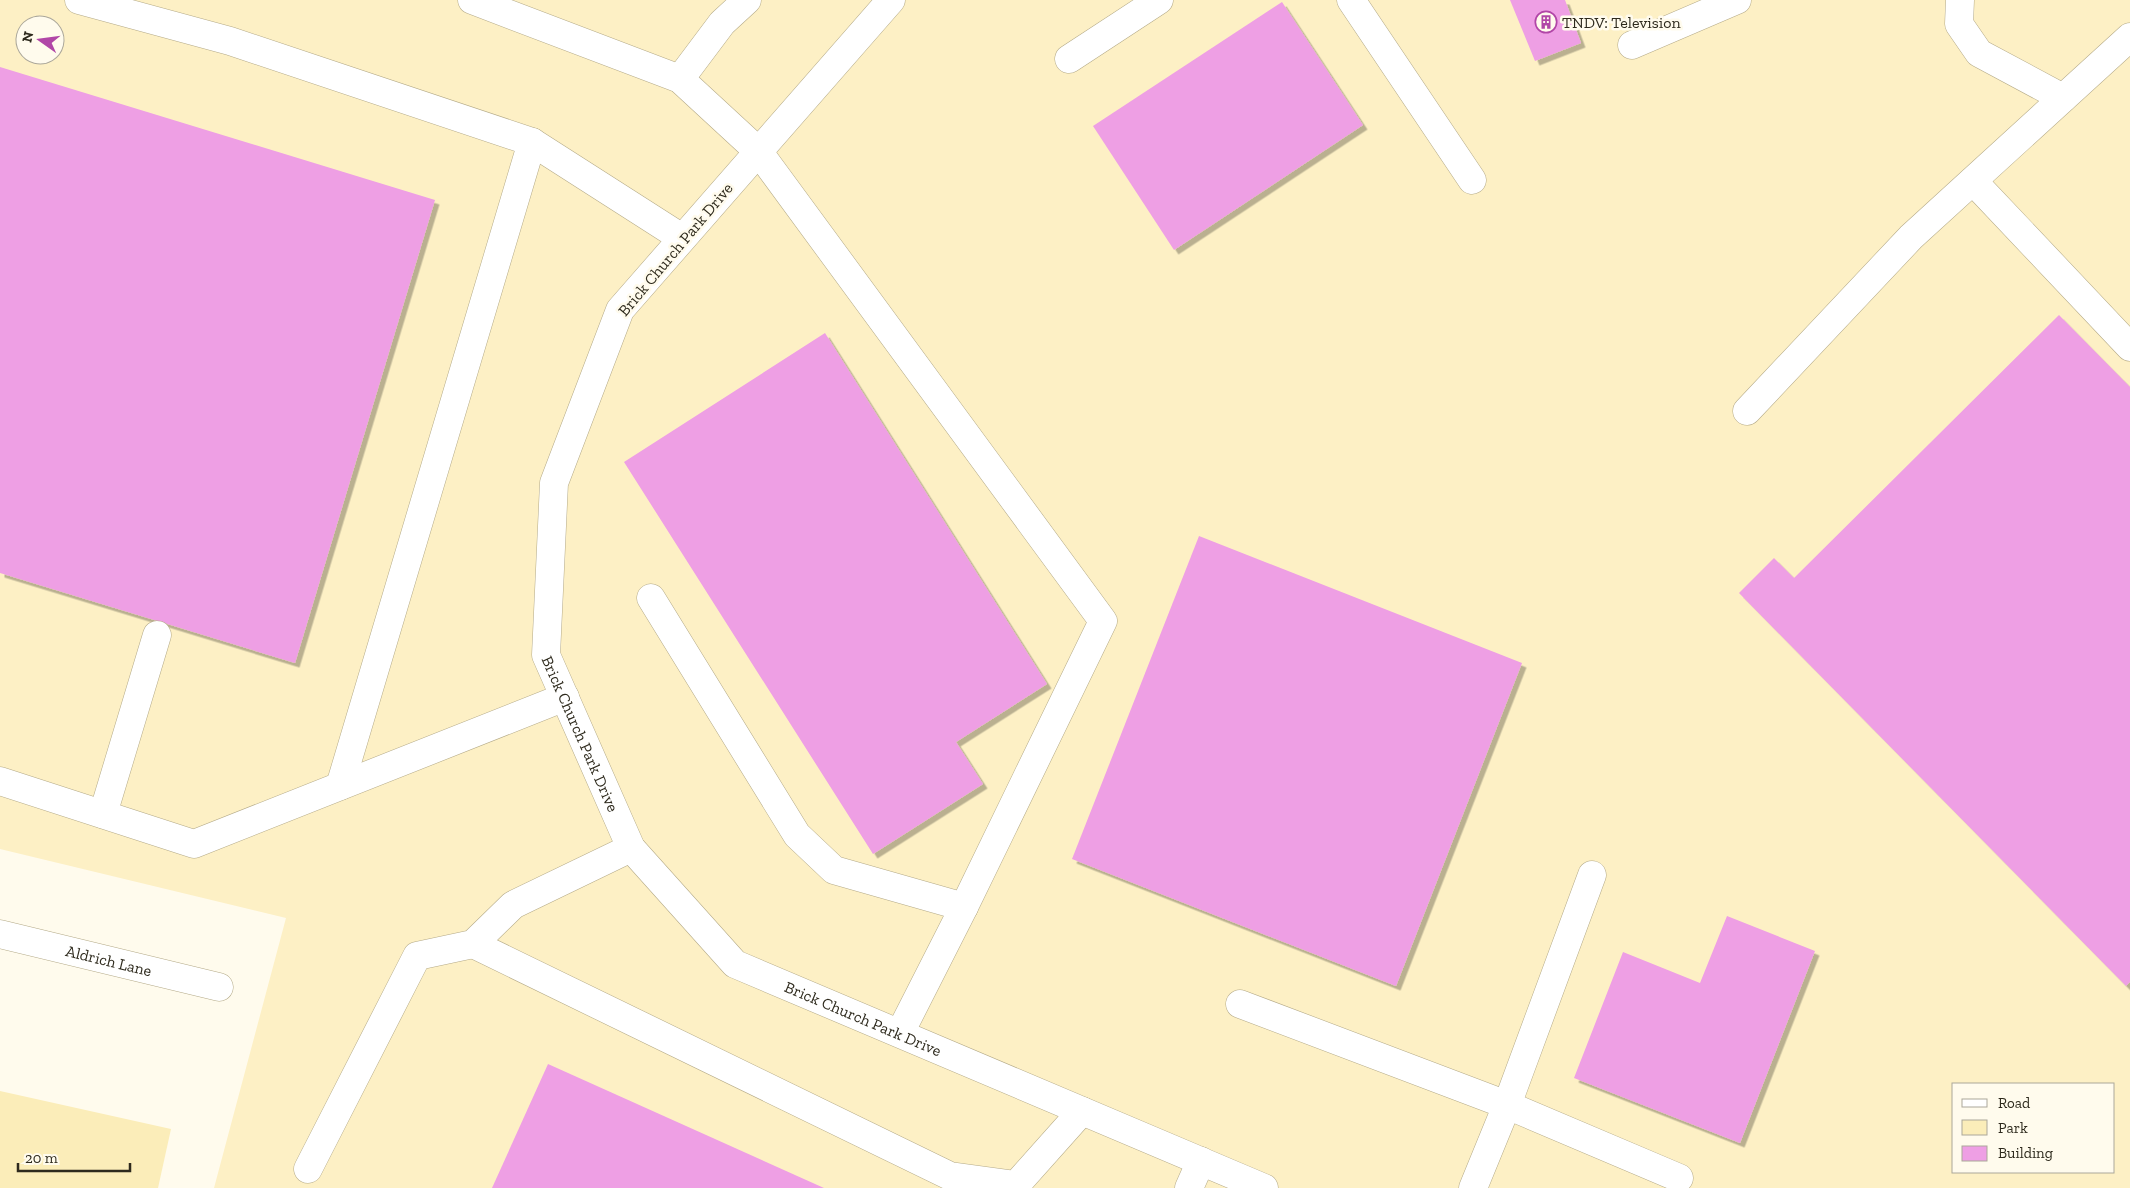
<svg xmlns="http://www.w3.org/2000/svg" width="2130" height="1188" viewBox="0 0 2130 1188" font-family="'Zilla Slab',serif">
<defs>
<filter id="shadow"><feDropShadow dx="4.5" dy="4.5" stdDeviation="0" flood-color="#0004"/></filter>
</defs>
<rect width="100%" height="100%" fill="#fffbed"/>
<path fill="#fdf0c5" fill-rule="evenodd" d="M0 0H2130V1188H214L286 918 0 849ZM25 25H55V55H25ZM1954 1084H2114V1172H1954Z"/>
<path fill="#fbedb9" d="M0 1091 171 1129 158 1188H0Z"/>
<g fill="#ee9fe4" filter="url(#shadow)">
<path d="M1510 0H1565L1581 43 1535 61Z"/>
<path d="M1282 2 1363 125 1174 250 1093 126Z"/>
<path d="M0 67 435 200 295 663 0 573Z"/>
<path d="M2059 315 2130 387V982L2126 986 1739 593 1774 558 1794 578Z"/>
<path d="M825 333 1047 684 956 742 983 784 873 854 624 462Z"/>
<path d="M1199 536 1522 663 1396 986 1072 859Z"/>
<path d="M1727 916 1815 951 1740 1143 1574 1078 1623 952 1700 983Z"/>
<path d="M548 1064 824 1188H492Z"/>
</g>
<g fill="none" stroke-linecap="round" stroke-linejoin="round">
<g stroke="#b4aa88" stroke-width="29">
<g id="minor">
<path d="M79 0 230 41 532 142 682 238"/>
<path d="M472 0 680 79 758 151 1103 621 964 907 900 1033"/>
<path id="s1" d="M891 0 620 310 554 483 546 655 631 848 735 964 1264 1188"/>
<path d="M1351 0 1472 180"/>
<path d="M1960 0 1959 24 1979 53 2063 98"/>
<path d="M1632 45 1737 0"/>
<path d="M1069 59 1159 0"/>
<path d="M680 79 722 23 747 0"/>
<path d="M1973 181 2130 347"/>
<path d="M1747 411 1911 237 2130 37"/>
<path d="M651 598 797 835 834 870 964 907"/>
<path d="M0 781 194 844 565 697"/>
<path d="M340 786 532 142"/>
<path d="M103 814 157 635"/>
<path d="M1592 875 1507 1105 1679 1178"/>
<path id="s2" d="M0 934 219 987"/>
<path d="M473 944 950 1176 1016 1185 1082 1111"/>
<path d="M1240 1004 1507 1105 1473 1188"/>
<path d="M308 1169 417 956 473 944 513 905 631 848"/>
<path d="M1189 1188 1201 1161"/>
</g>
</g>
<use href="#minor" stroke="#fff" stroke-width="28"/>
</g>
<defs>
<g id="building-ring" transform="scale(1.125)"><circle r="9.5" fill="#fffbed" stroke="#b146a7" stroke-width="1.5"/><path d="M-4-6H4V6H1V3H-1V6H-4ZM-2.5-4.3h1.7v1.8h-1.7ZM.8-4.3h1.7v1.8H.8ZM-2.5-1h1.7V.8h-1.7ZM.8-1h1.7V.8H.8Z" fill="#b146a7"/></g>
</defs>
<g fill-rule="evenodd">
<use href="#building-ring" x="1546" y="22"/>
</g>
<g text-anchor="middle" stroke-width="5" stroke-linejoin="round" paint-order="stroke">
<g font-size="16" fill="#2e2a1d" stroke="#fffbed" text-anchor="start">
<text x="1562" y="28">TNDV: Television</text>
</g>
<g font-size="16" fill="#2e2a1d" stroke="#fffbed">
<text transform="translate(675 249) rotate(-50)" y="6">Brick Church Park Drive</text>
<text dy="6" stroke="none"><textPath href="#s1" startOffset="855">Brick Church Park Drive</textPath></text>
<text dy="6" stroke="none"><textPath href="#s2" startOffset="112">Aldrich Lane</textPath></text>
<text dy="6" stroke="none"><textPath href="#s1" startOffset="1275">Brick Church Park Drive</textPath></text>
</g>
</g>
<rect x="1952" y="1083" width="162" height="90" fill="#fffbed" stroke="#aba79a"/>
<rect x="1962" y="1099" width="25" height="8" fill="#ffffff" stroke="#aba79a"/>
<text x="1998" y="1108" font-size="15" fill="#2e2a1d">Road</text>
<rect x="1962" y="1120" width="25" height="15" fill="#fbedb9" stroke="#aba79a"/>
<text x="1998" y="1133" font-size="15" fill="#2e2a1d">Park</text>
<rect x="1962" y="1146" width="25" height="15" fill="#ee9fe4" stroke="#aba79a"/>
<text x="1998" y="1158" font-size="15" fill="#2e2a1d">Building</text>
<g transform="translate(40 40) rotate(284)"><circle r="24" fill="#fffbed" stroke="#aba79a"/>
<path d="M0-4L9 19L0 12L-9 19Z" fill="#b146a7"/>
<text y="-8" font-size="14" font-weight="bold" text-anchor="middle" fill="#2e2a1d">N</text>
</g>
<path d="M18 1163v8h112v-8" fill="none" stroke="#2e2a1d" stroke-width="2.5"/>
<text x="25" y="1163" font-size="15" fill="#2e2a1d" stroke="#fffbed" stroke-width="4" paint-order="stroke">20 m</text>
</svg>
